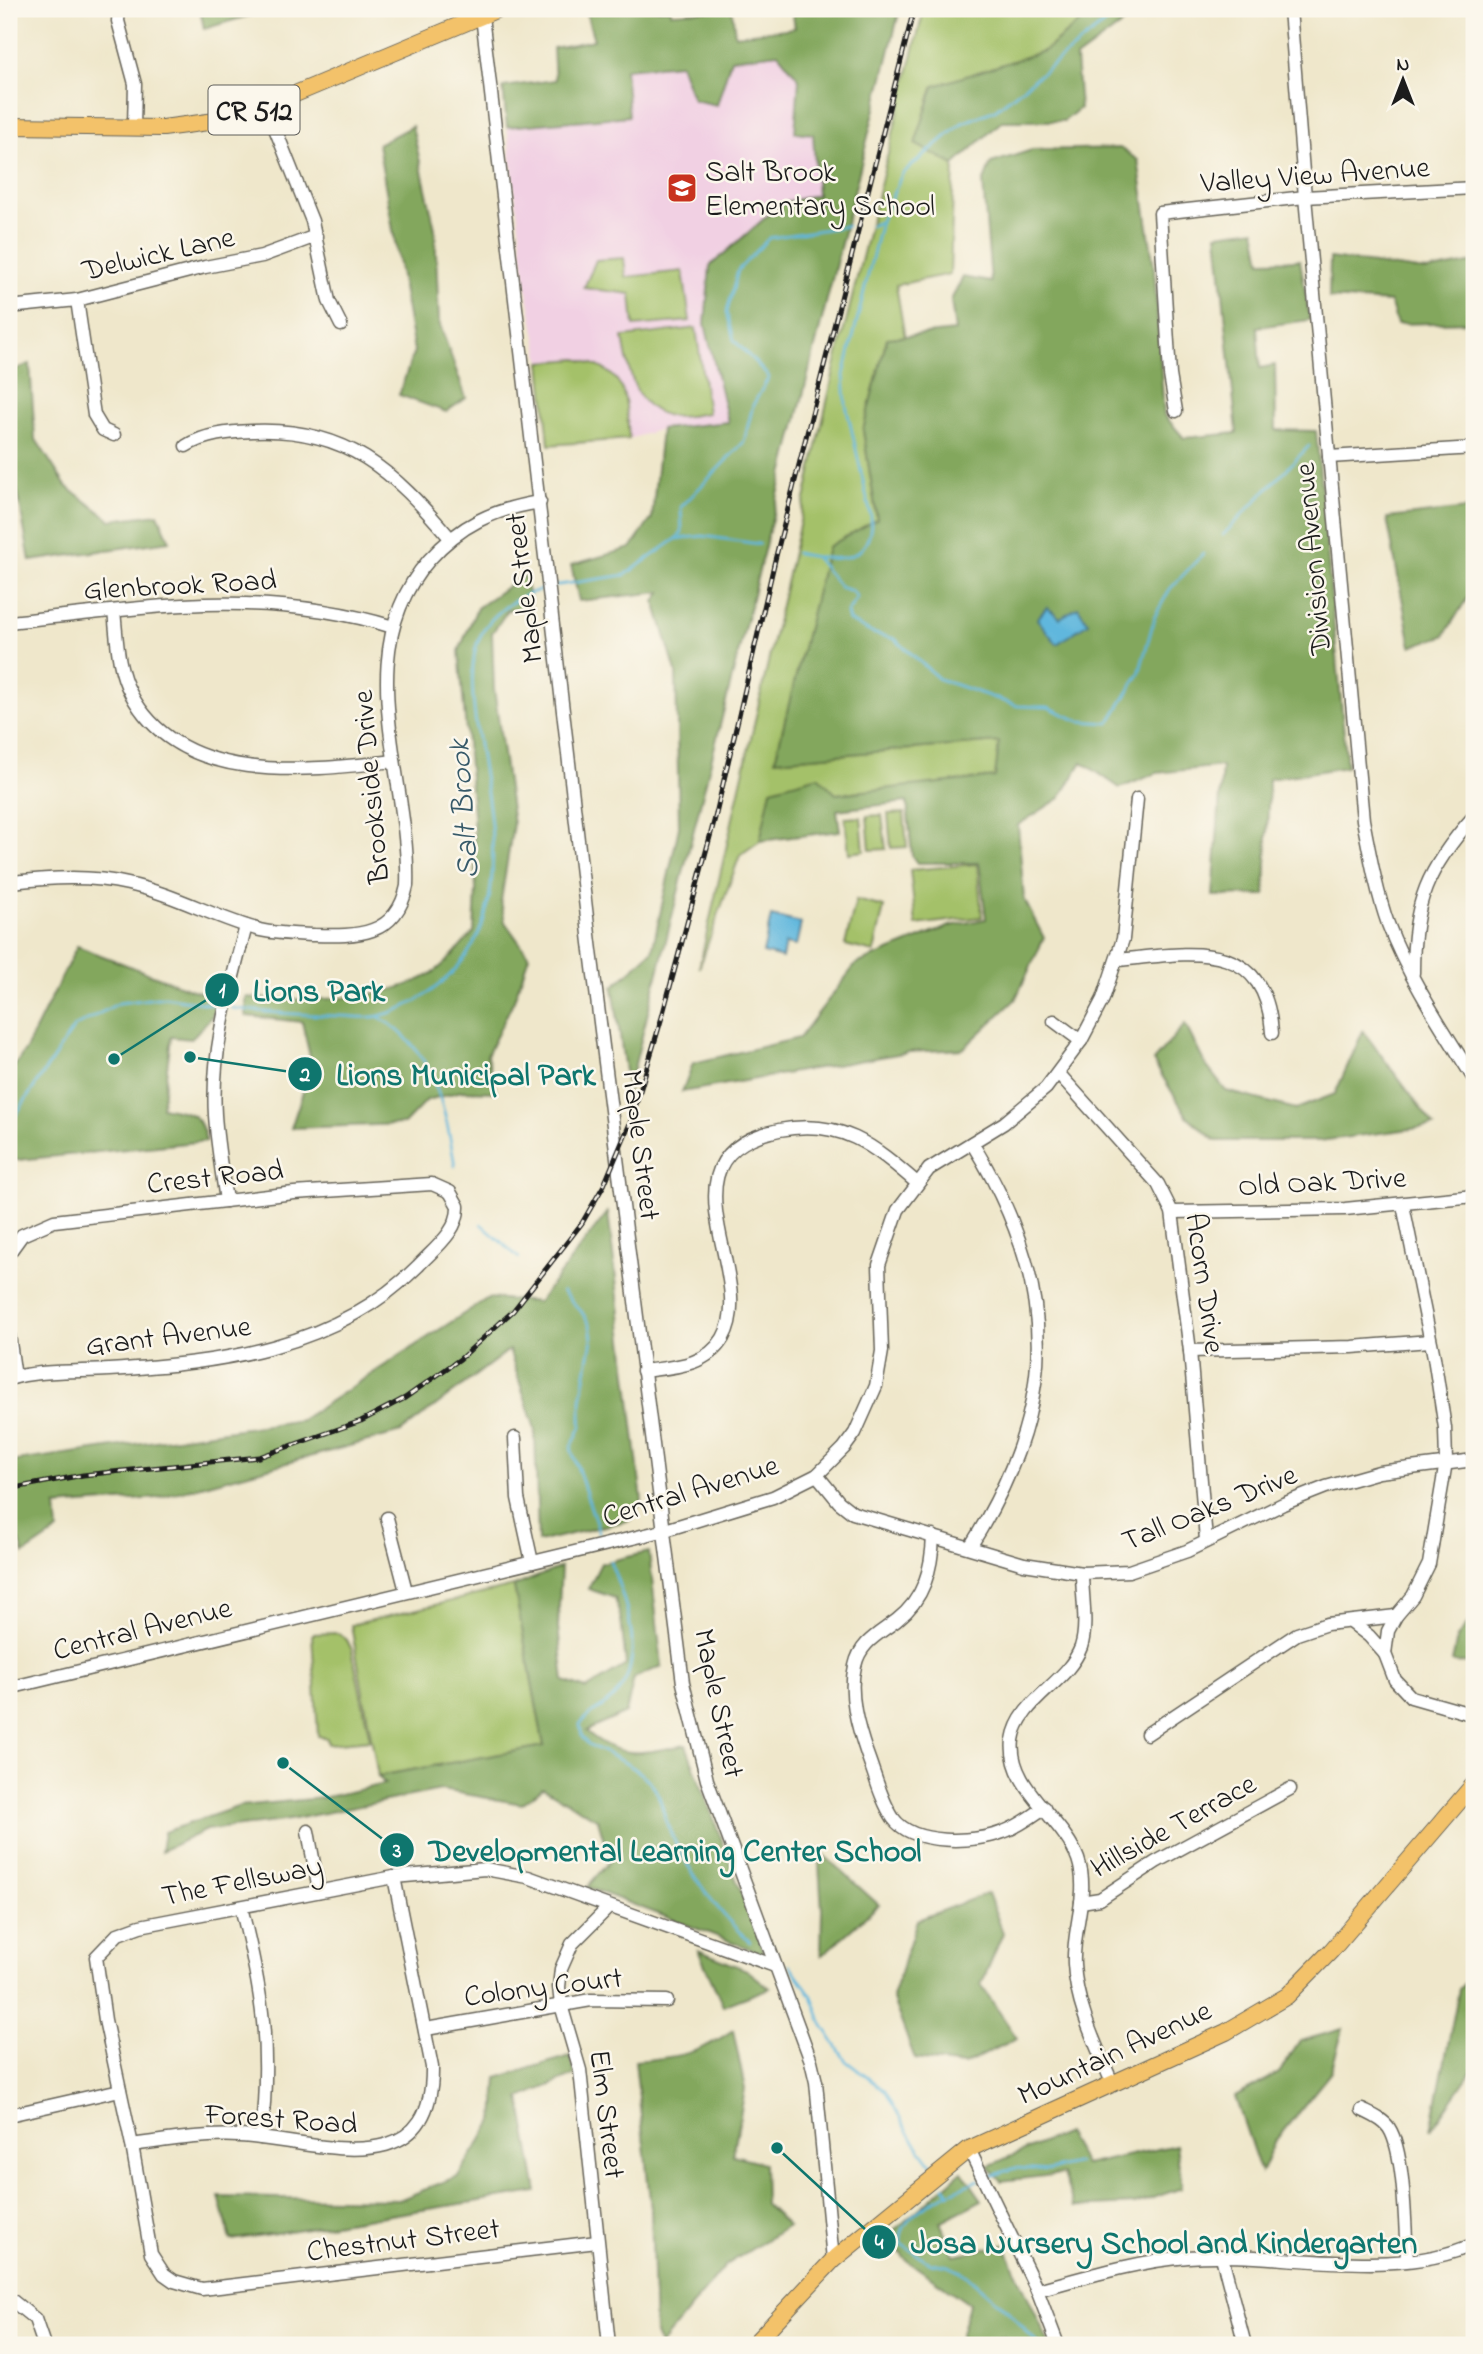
<svg xmlns="http://www.w3.org/2000/svg" width="1483" height="2354" viewBox="0 0 1483 2354" font-family="'Indie Flower',sans-serif">
<rect width="100%" height="100%" fill="#fbf7ec"/>
<filter id="ink" filterUnits="userSpaceOnUse"><feTurbulence type="fractalNoise" baseFrequency=".0143" numOctaves="2"/><feDisplacementMap in="SourceGraphic" scale="14" xChannelSelector="R" yChannelSelector="G"/><feConvolveMatrix kernelMatrix="1 2 1 2 8 2 1 2 1" color-interpolation-filters="sRGB"/></filter>
<filter id="wash" filterUnits="userSpaceOnUse"><feTurbulence type="fractalNoise" baseFrequency=".00686" numOctaves="4" result="noise"/><feDisplacementMap in="SourceGraphic" scale="28" xChannelSelector="R" yChannelSelector="G"/><feGaussianBlur stdDeviation="1.57" result="paint"/><feColorMatrix in="noise" values="0 0 0 0 0 0 0 0 0 0 0 0 0 0 0 0 0 1.4 0 .05"/><feComposite in="paint" operator="in"/></filter>
<g filter="url(#wash)">
<rect width="100%" height="100%" fill="#efe7cb"/>
<path fill="#f1d0e3" d="M778 53 799 79 795 131 813 134 817 196 705 324 728 422 661 429 629 439 549 445 541 362 527 291 507 127 629 116 624 69 680 64 693 99 717 105 731 59Z"/>
<g fill="#a4c169" stroke="#606e42" stroke-width="2">
<path d="M924 9H1096L1044 51 933 87 916 143 954 165 950 274 896 285 905 338 887 339 863 430 877 519 828 547 776 760 1000 742 995 778 836 794 772 789 760 841 740 855 699 968 836 362Z"/>
<path d="M624 258 626 277 683 271 690 321 634 326 631 294 584 288 596 260Z"/>
<path d="M696 328 708 413C697 414 681 419 670 416 633 409 628 367 623 337Z"/>
<path d="M577 359C628 372 625 392 629 439L549 445 541 362Z"/>
<path d="M904 813 907 847 891 848 888 814Z"/>
<path d="M882 815 886 849 870 850 867 816Z"/>
<path d="M861 817 864 851 849 853 845 818Z"/>
<path d="M977 864 982 917 916 925 910 870Z"/>
<path d="M856 900 884 907 874 952 845 945Z"/>
<path d="M514 1586 544 1746 378 1776 351 1625Z"/>
<path d="M338 1633 347 1640 352 1650 370 1740 328 1744 327 1738 318 1736 312 1634Z"/>
</g>
<g fill="#83a75d" stroke="#50623c" stroke-width="2">
<path d="M200 9H250L251 15 204 29Z"/>
<path d="M585 9H671V13L732 9 735 35 795 28 792 9H900L628 1092 613 987 652 951 679 827 676 672 655 602 661 592 579 601 571 565 631 548 652 518 661 429 728 422 705 324 710 266 782 203 817 195 813 134 795 132 799 79 778 53 731 59 717 105 693 100 680 64 625 69 629 116 507 127 503 87 555 80 553 48 594 40Z"/>
<path d="M1096 9H1143L1076 58 1080 108 1064 121H1002L954 165 915 144 934 86 1044 51Z"/>
<path d="M412 126 435 229 439 322 466 398 446 412 399 395 414 351 378 144Z"/>
<path d="M1120 148 1138 160 1154 267 1164 415 1184 438 1237 433 1217 234 1255 229 1261 261 1300 260 1310 320 1257 327 1260 368 1275 365 1276 430 1316 431 1347 767 1269 779 1265 895 1213 896 1222 766 1157 773 1120 788 1082 762 1060 798 1018 825 1024 899 1044 938 1015 1000 963 1049 909 1052 682 1092 693 1063 799 1038 856 964 950 926 986 919 979 863H917L912 856 907 802 837 810 840 831 760 841 771 789 818 776 836 794 995 777 999 742 775 760 828 547 877 519 863 430 887 338 955 331 951 300 963 277 991 282 983 183 991 163 1032 150Z"/>
<path d="M1330 258 1426 271 1474 262V322L1397 324 1390 302 1329 298Z"/>
<path d="M30 364 35 438 66 486 111 520 158 514 170 541 30 561 9 445V372Z"/>
<path d="M1474 508V587L1444 636 1411 646 1387 518Z"/>
<path d="M524 575 531 607 508 610 492 633 494 689 513 824 501 901 505 922 529 956 514 1000 487 1055 496 1092 462 1091 427 1100 404 1124 291 1128 312 1065 302 1022 246 1016V997C301 1002 383 1002 431 974 447 964 461 945 474 932L476 889 473 813 459 651 477 608Z"/>
<path d="M77 946 192 990 219 996 212 1016 191 1039 171 1037 162 1107C188 1113 200 1110 206 1141L9 1161V1074L26 1049Z"/>
<path d="M1185 1024 1205 1064 1226 1091 1296 1109 1335 1094 1363 1031 1434 1126 1319 1141H1216L1187 1116 1153 1061Z"/>
<path d="M608 1212 642 1501 630 1520 538 1542 535 1429 509 1350 401 1432 157 1498 56 1506 58 1531 24 1554 16 1530 9 1531V1462L301 1420 488 1298 538 1302Z"/>
<path d="M649 1552 662 1666 634 1678 626 1713 586 1731C622 1762 644 1752 686 1745L764 1954 587 1887 610 1861 598 1820 543 1788 522 1804 441 1790 284 1821 206 1830 161 1851 164 1832 240 1806 322 1798 385 1784 378 1776 544 1746 514 1586 561 1567 558 1627 564 1681 586 1689 626 1665 621 1620 615 1598 588 1589 601 1563Z"/>
<path d="M1474 1615V1663L1452 1662 1457 1638Z"/>
<path d="M818 1850 879 1905 821 1956 822 1910Z"/>
<path d="M988 1893 1003 1933 981 1985 1017 2038 964 2065 915 2059 892 1997 917 1920Z"/>
<path d="M698 1950 747 1970 770 1988 723 2006Z"/>
<path d="M1474 1973V2068L1431 2130 1459 1989Z"/>
<path d="M1343 2029 1331 2072 1275 2141 1261 2173 1235 2097 1279 2073 1300 2041Z"/>
<path d="M733 2030 745 2089 733 2155 764 2163 765 2204 788 2226 725 2266 660 2345 655 2334 651 2210 635 2061C678 2057 697 2055 733 2030Z"/>
<path d="M570 2056 575 2075 520 2098 537 2192 231 2240 219 2197 399 2200 458 2176 494 2120 497 2078Z"/>
<path d="M1066 2133 1085 2165 1176 2145 1182 2188 1135 2204 1074 2207 1063 2174 1001 2181 988 2166Z"/>
<path d="M962 2171 982 2200 940 2222 954 2255 1004 2245 1050 2345H1010L1003 2336 981 2345H958L969 2304 905 2259 887 2237Z"/>
</g>
<g fill="#60b7dd" stroke="#3e6a7c" stroke-width="2">
<path d="M1047 607 1060 618 1078 607 1088 623 1057 644 1037 619Z"/>
<path d="M771 916 801 923 796 946 785 944 782 958 763 953Z"/>
</g>
<g fill="none" stroke-linecap="round" stroke-linejoin="round">
<g stroke="#60b7dd" stroke-width="2.5">
<path d="M870 226 881 221"/>
<path d="M1223 535 1309 446"/>
<path d="M677 538 682 533 681 507 744 442 753 405 769 377 734 340 727 312 738 270 769 238 847 226"/>
<path d="M796 553C833 562 873 566 871 516L846 405 844 375 881 221 902 174 962 123 995 110 1123 9"/>
<path d="M816 558 840 587 852 591 857 597 847 613 849 621 872 633 895 639 939 679 1018 706 1048 707 1079 721 1109 723 1139 674 1155 616 1170 589 1203 554"/>
<path d="M552 586 625 575 676 539 703 536 759 544"/>
<path d="M231 1008C267 1013 305 1015 342 1016 353 1016 368 1019 379 1016 398 1012 416 1002 431 991 491 948 498 884 490 815 485 769 467 702 474 657 479 620 512 597 546 588"/>
<path d="M379 1017C434 1048 445 1108 455 1166"/>
<path d="M9 1125 74 1027 119 1003 165 997 221 1006"/>
<path d="M481 1224 519 1258"/>
<path d="M562 1291 581 1311 590 1325 592 1339 581 1400V1427L571 1448 599 1532"/>
<path d="M610 1561C625 1599 647 1656 618 1692 608 1705 591 1712 580 1724L582 1737 588 1744C610 1756 642 1767 655 1789 663 1801 663 1816 669 1829 687 1870 717 1912 750 1942"/>
<path d="M790 1965 812 1996 822 2024 846 2061 885 2091 913 2140 933 2167"/>
<path d="M988 2177 1015 2168 1050 2170 1078 2163"/>
<path d="M979 2180C955 2190 896 2211 901 2244L931 2263 948 2266 965 2274 1011 2314 1039 2345"/>
<path d="M944 2185 949 2192"/>
</g>
</g>
</g>
<g filter="url(#ink)">
<g fill="none" stroke-linecap="round" stroke-linejoin="round">
<g stroke="#666359" stroke-width="15">
<g id="minor">
<path d="M119 9 118 21 135 84 134 127"/>
<path d="M1290 9 1305 197 1363 820C1370 855 1376 890 1388 924 1409 979 1443 1029 1474 1079"/>
<path d="M482 16 590 943 683 1683 707 1780 811 2061 816 2082 833 2260"/>
<path d="M266 106 312 221 329 301 341 325"/>
<path d="M77 300 94 415 103 430 114 435"/>
<path d="M9 307 77 300 205 267 262 256 316 236"/>
<path d="M1176 411 1170 375 1160 213 1305 197 1474 188"/>
<path d="M186 446C205 434 229 432 253 431 347 427 393 471 450 538"/>
<path d="M1329 457 1474 448"/>
<path d="M114 611C117 638 117 669 131 694 180 787 307 771 394 761"/>
<path d="M9 622C140 608 264 587 393 627"/>
<path d="M9 866V915"/>
<path d="M11 882C50 878 90 875 128 884 174 894 215 918 260 930 277 934 296 934 314 935 357 936 396 937 407 886 411 778 347 653 429 560 460 525 494 509 540 502"/>
<path d="M1118 960C1189 953 1266 936 1272 1033"/>
<path d="M1413 973C1413 902 1427 869 1474 816"/>
<path d="M1054 1021 1081 1041"/>
<path d="M1059 1074 1158 1184 1172 1212 1190 1351 1206 1540"/>
<path d="M226 1201C222 1172 217 1144 215 1115 211 1050 230 988 246 926"/>
<path d="M1403 1205 1434 1357 1445 1428 1446 1462 1429 1564 1413 1596 1396 1616 1388 1631 1385 1654 1395 1680 1411 1697 1474 1715"/>
<path d="M1172 1212 1345 1209 1474 1196"/>
<path d="M9 1253 22 1235 54 1221 294 1193 432 1184 450 1192 458 1206C459 1231 434 1249 418 1266 335 1349 220 1363 109 1370 80 1372 36 1370 9 1379"/>
<path d="M9 1335 15 1377"/>
<path d="M1190 1351 1352 1347 1430 1341"/>
<path d="M643 1371C672 1367 706 1367 723 1338 760 1275 652 1156 779 1130 841 1118 873 1145 917 1183"/>
<path d="M515 1438 518 1498 532 1562"/>
<path d="M817 1475 839 1502 853 1513 1024 1564 1082 1573 1129 1571 1187 1551 1283 1504 1326 1487 1379 1472 1474 1460"/>
<path d="M387 1518 406 1591"/>
<path d="M933 1536C932 1569 924 1599 897 1620 879 1634 860 1642 855 1666 848 1694 858 1728 867 1754 875 1775 881 1800 893 1818 913 1846 975 1843 1003 1832 1018 1827 1031 1817 1044 1808"/>
<path d="M970 1547C1060 1405 1060 1286 972 1143"/>
<path d="M1082 1573C1082 1596 1088 1626 1081 1647 1067 1684 1019 1700 1013 1740 1007 1787 1063 1818 1078 1859 1090 1894 1072 1929 1074 1964 1076 2006 1097 2047 1113 2085"/>
<path d="M1352 1623 1369 1636 1385 1654"/>
<path d="M9 1688 662 1531 773 1497 817 1475 844 1448 855 1433 876 1386 882 1351 879 1265 898 1210 929 1169 1004 1123 1046 1088 1081 1041 1103 999 1123 939 1137 799"/>
<path d="M1147 1734 1297 1634 1327 1624 1396 1616"/>
<path d="M308 1831 319 1891"/>
<path d="M1081 1902 1100 1899 1156 1862 1290 1789"/>
<path d="M241 1907C263 1994 271 2048 261 2138"/>
<path d="M608 1908 572 1944 561 1969 559 1987 561 2005 580 2070 609 2345"/>
<path d="M426 2029 591 2000 667 2001"/>
<path d="M1362 2110C1372 2115 1383 2119 1389 2128 1405 2153 1405 2229 1407 2259"/>
<path d="M9 2115 120 2090"/>
<path d="M132 2145C168 2140 204 2134 239 2136 311 2139 434 2189 432 2067L394 1877"/>
<path d="M969 2149 1037 2290 1058 2345"/>
<path d="M597 2242 202 2289 174 2281 164 2274 151 2254 132 2145 105 2020 96 1957 118 1934 140 1926 394 1877 485 1869 528 1877 775 1966"/>
<path d="M1222 2257 1245 2345"/>
<path d="M1037 2290C1086 2277 1137 2261 1188 2257 1276 2250 1392 2282 1474 2244"/>
<path d="M9 2298 35 2319 44 2345"/>
</g>
</g>
<g stroke="#666359" stroke-width="18">
<g id="major">
<path d="M9 126 163 128 223 120 276 102 498 9"/>
<path d="M753 2345 833 2260 969 2149 1226 2032 1287 1996 1331 1951 1474 1784"/>
</g>
</g>
<use href="#minor" stroke="#fff" stroke-width="12"/>
<use href="#major" stroke="#f3c26a" stroke-width="16"/>
<g stroke="#1c1c1c" stroke-width="5">
<path id="rail" d="M9 1489 83 1475 259 1457 361 1421 405 1398 460 1359 513 1311 582 1223 604 1185 631 1121 662 1017 716 814 775 560 914 9"/>
</g>
<use href="#rail" stroke="#fbf7ec" stroke-width="2.5" stroke-dasharray="8" stroke-linecap="butt"/>
</g>
</g>
<defs>
<g id="school-square" transform="scale(1.575)"><rect x="-9" y="-9" width="18" height="18" rx="4" fill="#c8321e" stroke="#fbf7ec"/><path d="M0-5L7-2L0 1L-7-2ZM-4 1L0 2.5L4 1V4Q0 6-4 4Z" fill="#fff"/></g>
</defs>
<g fill-rule="evenodd">
<use href="#school-square" x="682" y="188"/>
</g>
<g text-anchor="middle" stroke-width="5" stroke-linejoin="round" paint-order="stroke">
<rect fill="#fbf7ec" stroke="#5f5e5a" stroke-width="2" x="208.5" y="85.5" width="91" height="49" rx="5"/>
<g font-size="28" font-weight="bold" fill="#1c1c1c">
<text x="254" y="120">CR 512</text>
</g>
<g font-size="30" fill="#1c1c1c" stroke="#fbf7ec" text-anchor="start">
<text x="705" y="181">Salt Brook<tspan x="705" dy="34">Elementary School</tspan></text>
</g>
<g font-size="30" fill="#1c1c1c" stroke="#fbf7ec">
<text transform="translate(1315 174) rotate(-4)" y="10">Valley View Avenue</text>
<text transform="translate(158 253) rotate(-13)" y="10">Delwick Lane</text>
<text transform="translate(1312 559) rotate(-95)" y="10">Division Avenue</text>
<text transform="translate(180 584) rotate(-3)" y="10">Glenbrook Road</text>
<text transform="translate(523 588) rotate(-97)" y="10">Maple Street</text>
<text transform="translate(370 787) rotate(-95)" y="10">Brookside Drive</text>
<text transform="translate(642 1145) rotate(83)" y="10">Maple Street</text>
<text transform="translate(215 1176) rotate(-6)" y="10">Crest Road</text>
<text transform="translate(1322 1181) rotate(-3)" y="10">Old Oak Drive</text>
<text transform="translate(1206 1283) rotate(82)" y="10">Acorn Drive</text>
<text transform="translate(168 1335) rotate(-7)" y="10">Grant Avenue</text>
<text transform="translate(690 1490) rotate(-17)" y="10">Central Avenue</text>
<text transform="translate(1209 1507) rotate(-22)" y="10">Tall Oaks Drive</text>
<text transform="translate(142 1628) rotate(-14)" y="10">Central Avenue</text>
<text transform="translate(720 1703) rotate(78)" y="10">Maple Street</text>
<text transform="translate(1173 1825) rotate(-29)" y="10">Hillside Terrace</text>
<text transform="translate(242 1880) rotate(-11)" y="10">The Fellsway</text>
<text transform="translate(543 1986) rotate(-7)" y="10">Colony Court</text>
<text transform="translate(1114 2052) rotate(-25)" y="10">Mountain Avenue</text>
<text transform="translate(608 2114) rotate(83)" y="10">Elm Street</text>
<text transform="translate(281 2118) rotate(4)" y="10">Forest Road</text>
<text transform="translate(403 2239) rotate(-7)" y="10">Chestnut Street</text>
</g>
<g font-size="32" font-style="italic" fill="#375a69" stroke="#fbf7ec">
<text transform="translate(462 809) rotate(-94)" y="11">Salt Brook</text>
</g>
</g>
<path fill="none" stroke="#0f766e" stroke-width="2.5" d="M114 1059L222 990M190 1057L305 1074M283 1763L397 1850M777 2148L879 2242"/>
<g fill="#0f766e" stroke="#fbf7ec" stroke-width="2.5">
<circle cx="114" cy="1059" r="7"/>
<circle cx="190" cy="1057" r="7"/>
<circle cx="283" cy="1763" r="7"/>
<circle cx="777" cy="2148" r="7"/>
<circle cx="222" cy="990" r="18"/>
<circle cx="305" cy="1074" r="18"/>
<circle cx="397" cy="1850" r="18"/>
<circle cx="879" cy="2242" r="18"/>
</g>
<g font-size="21" text-anchor="middle" font-weight="bold" fill="#fff">
<text x="222" y="997">1</text>
<text x="305" y="1081">2</text>
<text x="397" y="1857">3</text>
<text x="879" y="2249">4</text>
</g>
<g font-size="32" text-anchor="middle" font-weight="bold" fill="#0f766e" stroke="#fbf7ec" stroke-width="5" stroke-linejoin="round" paint-order="stroke">
<text x="319" y="1001">Lions Park</text>
<text x="466" y="1085">Lions Municipal Park</text>
<text x="675" y="1861">Developmental Learning Center School</text>
<text x="1164" y="2253">Josa Nursery School and Kindergarten</text>
</g>
<rect width="1483" height="2354" fill="none" stroke="#fbf7ec" stroke-width="35"/>
<g transform="translate(1403 80)" stroke="#fbf7ec" stroke-width="5" paint-order="stroke">
<path d="M0-5L12 26L0 18L-12 26Z" fill="#1c1c1c"/>
<text y="-10" font-size="19" font-weight="bold" text-anchor="middle" fill="#1c1c1c">N</text>
</g>
</svg>
